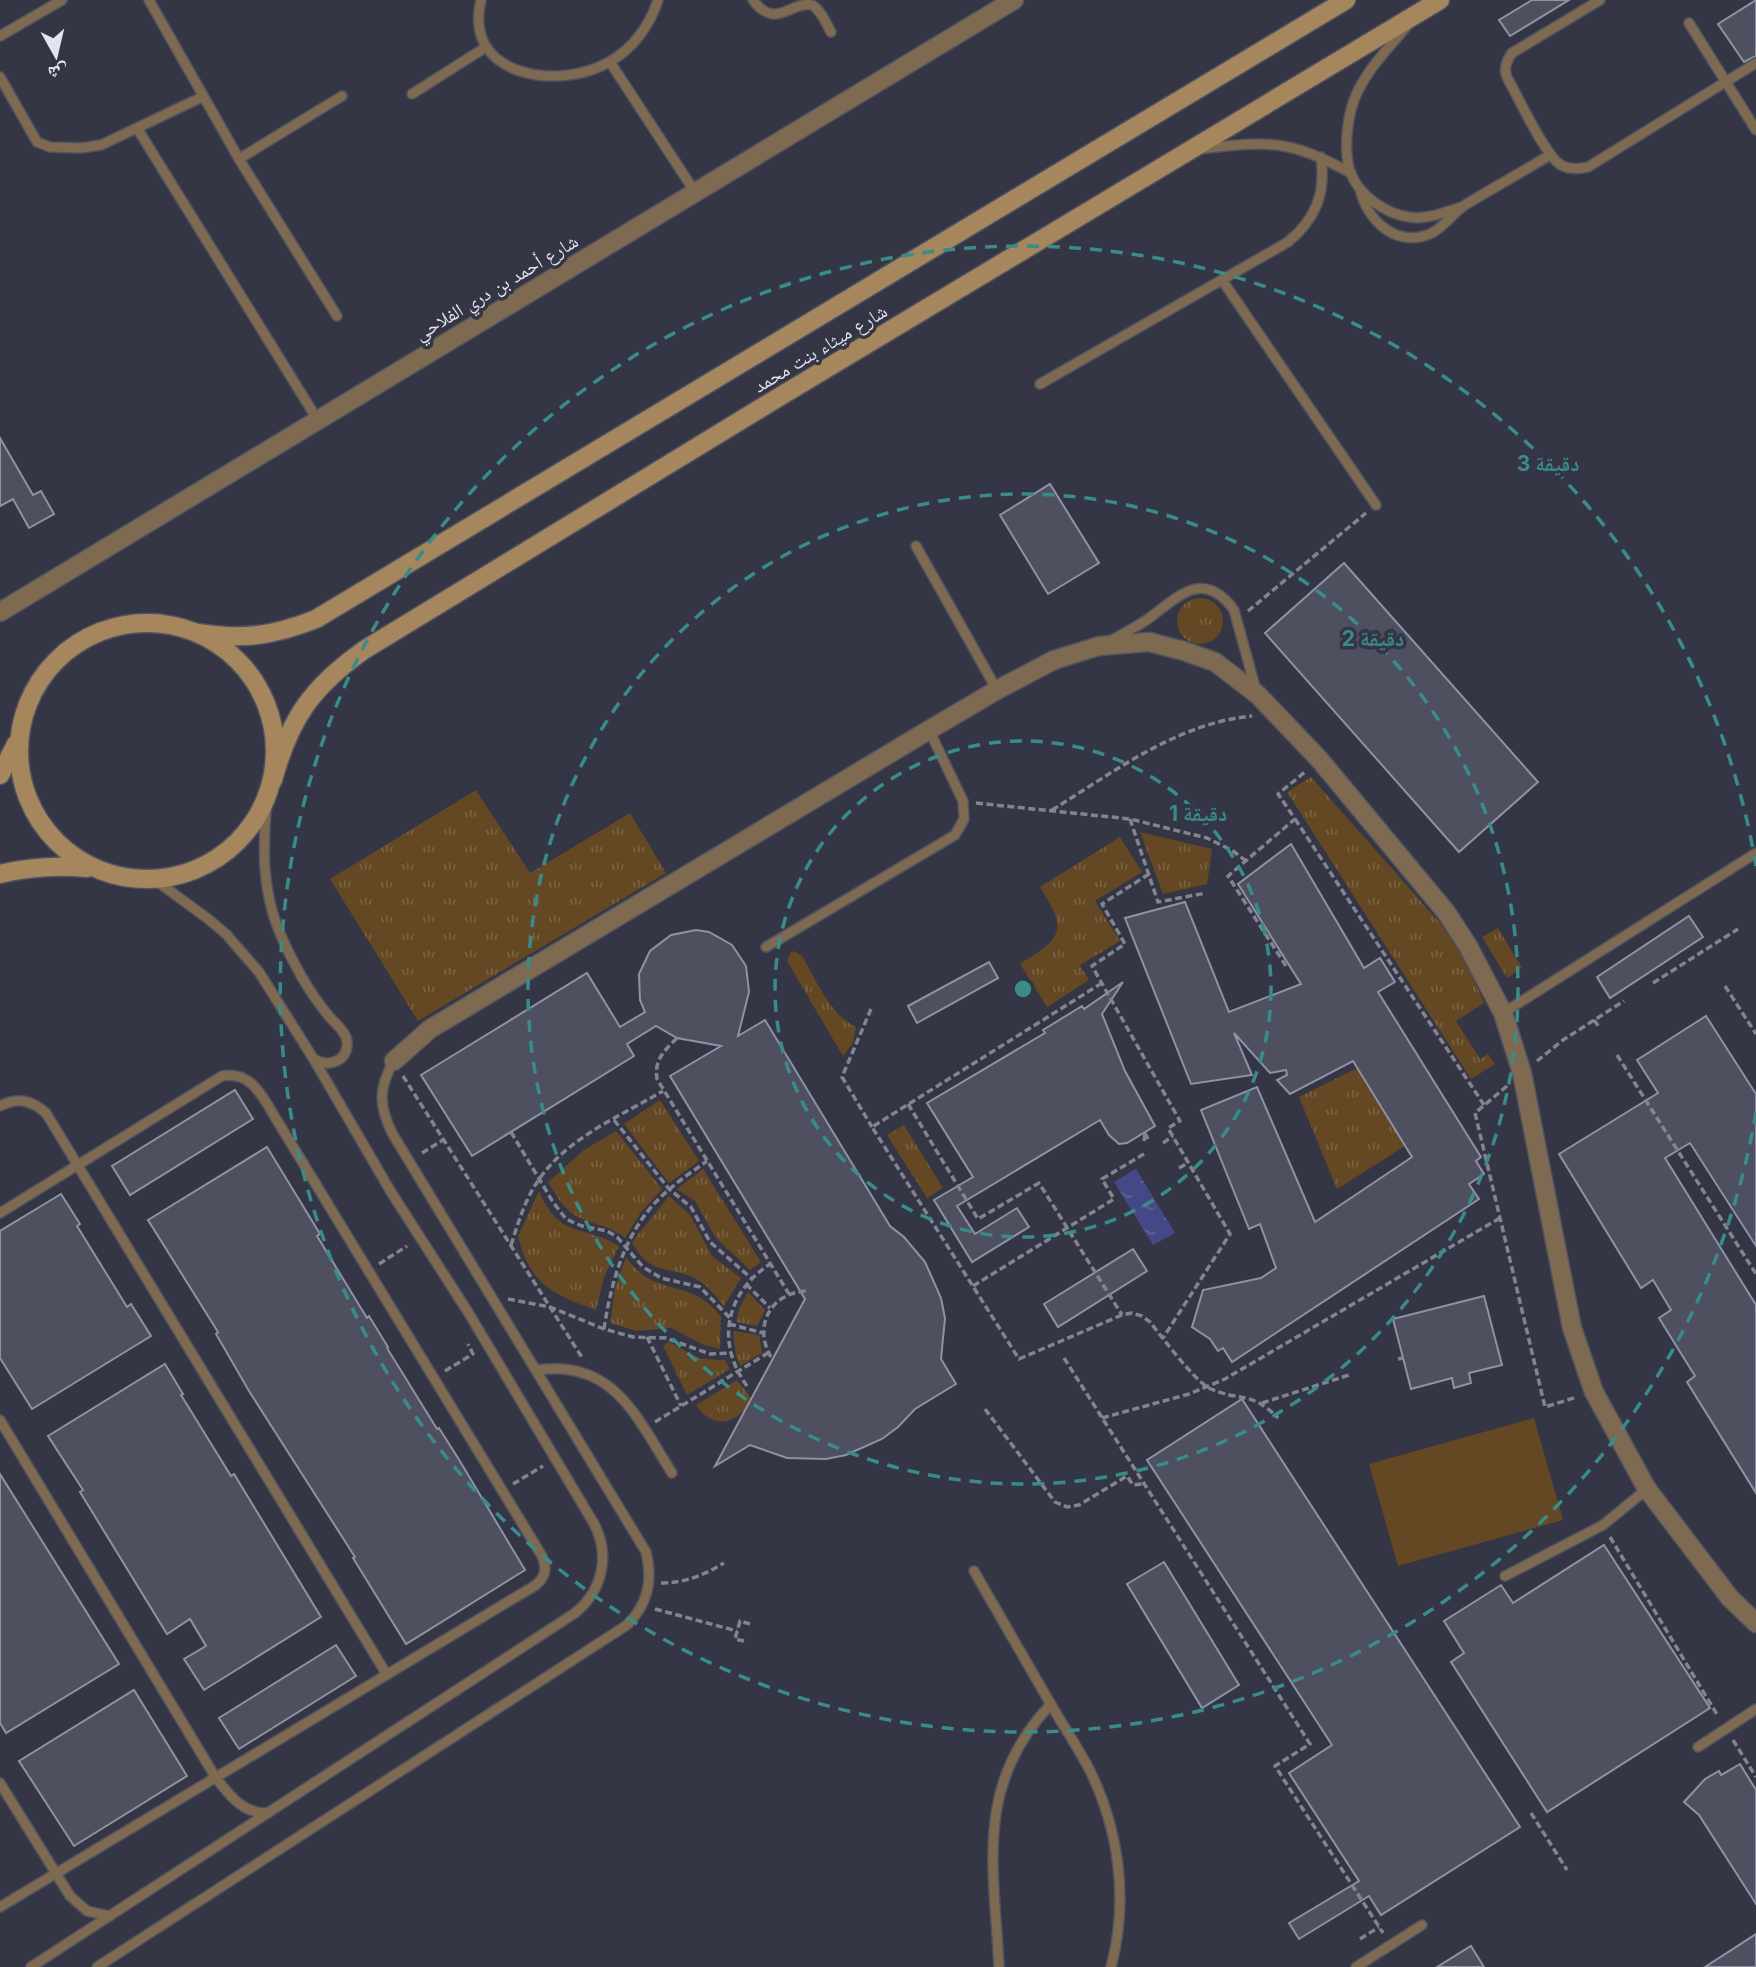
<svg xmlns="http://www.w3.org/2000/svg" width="1756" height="1967" viewBox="0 0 1756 1967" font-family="Inter,'Noto Naskh Arabic',sans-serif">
<defs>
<pattern id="grass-tufts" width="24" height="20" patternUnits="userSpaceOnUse" patternTransform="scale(1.75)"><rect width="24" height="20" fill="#634823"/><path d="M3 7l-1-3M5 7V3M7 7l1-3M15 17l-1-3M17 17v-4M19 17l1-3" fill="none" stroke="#796243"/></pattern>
<pattern id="water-ripples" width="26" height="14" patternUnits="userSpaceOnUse" patternTransform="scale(1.75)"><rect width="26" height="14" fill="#454886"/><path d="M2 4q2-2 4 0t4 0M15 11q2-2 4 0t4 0" fill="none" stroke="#606297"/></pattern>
</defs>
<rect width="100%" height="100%" fill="#343645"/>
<g fill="url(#grass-tufts)">
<circle cx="1200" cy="621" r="23"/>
<path d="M1311 777 1440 923 1466 961 1484 1003 1456 1021 1480 1059 1488 1054 1495 1064 1471 1079 1287 792Z"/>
<path d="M476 790 530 873 630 813 666 873 418 1021 330 879Z"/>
<path d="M1140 832 1212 849 1207 884 1163 894Z"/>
<path d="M1120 837 1142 872 1095 901 1120 941 1080 965 1089 980 1047 1007 1020 964C1063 937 1068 931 1040 887Z"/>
<path d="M1498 928 1522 968 1507 978 1482 937Z"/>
<path d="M794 951 802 956C817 981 829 1014 856 1027L853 1043 843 1056 787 961 790 953Z"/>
<path d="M1357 1068 1362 1076 1370 1071V1089L1405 1146 1337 1189 1299 1097Z"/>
<path d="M660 1100 699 1161 669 1183 624 1124Z"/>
<path d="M904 1125 943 1188 927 1198 887 1135Z"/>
<path d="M616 1131 662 1189 641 1212 625 1238C607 1224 596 1226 578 1217 563 1209 556 1195 548 1182L584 1150Z"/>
<path d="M703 1169 761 1262 750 1270 716 1238 695 1201 677 1189Z"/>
<path d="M539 1191C560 1240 583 1224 619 1246L604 1277 596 1310C553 1294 530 1285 518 1236Z"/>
<path d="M669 1196 690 1215 712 1256 741 1278 724 1306C716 1297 708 1285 696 1279 668 1264 651 1278 632 1242Z"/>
<path d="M626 1257C655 1300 692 1276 721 1317L720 1349 704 1345 671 1328 637 1331 610 1323 615 1289Z"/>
<path d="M748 1292 765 1310 757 1326 736 1322 740 1307Z"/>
<path d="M733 1331 759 1335 762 1353 740 1366 736 1356Z"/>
<path d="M669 1342 701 1359 725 1360 730 1369 687 1395 663 1346Z"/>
<path d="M737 1380 752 1399C739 1423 714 1432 696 1405Z"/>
</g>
<path fill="#634823" d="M1534 1418 1563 1520 1398 1566 1369 1464Z"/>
<path fill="url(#water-ripples)" d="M1136 1169 1175 1233 1153 1245 1114 1182Z"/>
<g fill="#4e5060" stroke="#8f92a3" stroke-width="2">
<path d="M1532 0H1569L1510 36 1499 20Z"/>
<path d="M1756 0V56L1744 62 1718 24Z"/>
<path d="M0 438 33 495 41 491 54 514 29 528 13 499 0 506Z"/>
<path d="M1050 484 1099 563 1048 594 1000 515Z"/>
<path d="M1344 563 1538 782 1459 852 1265 633Z"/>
<path d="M1291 844 1364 968 1380 958 1395 982 1378 992 1481 1157 1476 1161 1484 1174 1469 1184 1479 1199 1232 1362 1223 1348 1218 1351 1210 1339 1192 1327 1203 1290 1261 1278 1276 1268 1260 1224 1249 1229 1201 1110 1257 1087 1315 1222 1412 1157 1353 1061 1290 1094 1277 1080 1287 1075 1286 1070 1270 1073 1234 1033 1252 1075 1191 1084 1125 918 1185 902 1229 1012 1301 984 1238 884Z"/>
<path d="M1689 916 1703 937 1610 998 1597 977Z"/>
<path d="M696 930 709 932 732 945 746 966 749 992 738 1036 765 1020 890 1226 904 1237 925 1262 941 1298 945 1318 941 1359 956 1384 915 1409 898 1427 882 1439 846 1455 826 1459 787 1458 750 1445 715 1466 805 1299 670 1076 721 1046 677 1038 656 1026 627 1044 634 1056 472 1156 421 1075 587 973 620 1027 645 1012 640 1000 639 974 650 951 671 935Z"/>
<path d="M989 962 998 978 917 1023 908 1006Z"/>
<path d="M1123 982 1102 1014 1125 1071 1155 1126 1127 1143 1119 1144 1109 1135 1100 1120 957 1206 975 1234 1017 1208 1029 1227 972 1262 934 1200 973 1177 927 1103 1045 1033 1043 1030 1082 1006 1084 1009Z"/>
<path d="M1706 1016 1756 1094V1246L1690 1143 1665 1158 1756 1305V1493L1687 1382 1695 1376 1659 1318 1671 1310 1653 1280 1641 1288 1559 1154 1658 1093 1637 1060Z"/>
<path d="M235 1090 253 1119 130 1195 112 1166Z"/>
<path d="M267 1147 320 1234 317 1236 367 1318 369 1316 388 1347 387 1348 437 1429 439 1428 458 1458 525 1570 406 1644 353 1558 355 1557 249 1391 216 1334 218 1332 148 1220Z"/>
<path d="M61 1194 80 1224 77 1226 127 1307 131 1304 151 1336 32 1409 0 1358V1231Z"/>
<path d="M1133 1249 1147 1271 1058 1327 1044 1304Z"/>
<path d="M1484 1296 1502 1365 1469 1373 1471 1383 1454 1388 1452 1378 1411 1389 1393 1319Z"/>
<path d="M165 1364 183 1394 181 1395 231 1476 234 1474 321 1617 204 1690 184 1659 206 1646 190 1619 167 1634 80 1492 83 1490 48 1436Z"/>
<path d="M1242 1399 1520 1827 1381 1915 1369 1896 1299 1939 1289 1923 1359 1881 1289 1773 1332 1745 1147 1460Z"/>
<path d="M0 1474 119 1664 6 1733 0 1723Z"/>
<path d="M1604 1545 1710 1708 1547 1812 1451 1662 1464 1653 1444 1621 1501 1585 1513 1603Z"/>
<path d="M1164 1562 1239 1685 1202 1708 1127 1584Z"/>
<path d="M336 1645 356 1676 239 1749 219 1718Z"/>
<path d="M134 1690 187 1776 74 1846 19 1761Z"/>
<path d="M1740 1764 1756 1790V1904L1699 1815 1684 1802 1705 1779 1719 1771 1721 1775Z"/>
<path d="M1756 1934V1967H1705Z"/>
<path d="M1471 1946 1484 1967H1437Z"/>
</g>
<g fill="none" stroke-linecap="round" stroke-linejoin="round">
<g stroke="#505260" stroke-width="12">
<g id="lane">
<path d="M149 0 239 159 337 316"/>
<path d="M481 0C462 77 559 91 609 62 633 49 650 25 658 0"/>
<path d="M753 0C776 31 792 0 812 5 821 10 826 23 831 32"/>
<path d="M1600 0 1512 53C1505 63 1503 71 1509 81 1519 99 1546 157 1561 165 1570 170 1579 169 1588 167L1756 63"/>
<path d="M1689 23 1756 130"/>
<path d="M1407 26C1388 49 1365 71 1354 100 1347 120 1343 153 1351 174 1360 196 1386 214 1409 217 1427 220 1445 212 1461 207"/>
<path d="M0 36 62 0"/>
<path d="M610 62 695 192"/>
<path d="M0 77 37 142 50 147 81 148 101 145 202 97"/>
<path d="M412 94 486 47"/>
<path d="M137 128 317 419"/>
<path d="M1200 149C1270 141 1288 139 1351 173"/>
<path d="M239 159 342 96"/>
<path d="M1360 189C1367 221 1397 249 1432 233 1445 226 1453 213 1465 205 1493 188 1522 172 1550 155"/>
<path d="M1222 280 1376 505"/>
<path d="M1040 384 1288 242C1316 219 1326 193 1321 157"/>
<path d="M916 546 997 690"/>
<path d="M1110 641C1123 634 1136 627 1148 619 1177 598 1203 567 1234 610L1256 690"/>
<path d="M267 798C263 844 261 887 279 931 291 959 308 991 328 1015 335 1024 349 1033 347 1046 345 1063 326 1067 314 1059"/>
<path d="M766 947 955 835 964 819 963 801 929 730"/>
<path d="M1503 1013 1756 853"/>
<path d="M0 1106C18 1097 31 1100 46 1113L387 1675"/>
<path d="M0 1213 222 1076C253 1070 264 1100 278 1122L542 1556C547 1568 546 1576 536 1585L0 1907"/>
<path d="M537 1370C614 1359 637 1418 672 1473"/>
<path d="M0 1420 216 1778C230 1796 243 1814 268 1813"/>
<path d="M974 1571C998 1612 1022 1654 1046 1696 1059 1719 1074 1741 1087 1765 1119 1826 1129 1900 1111 1967"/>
<path d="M1505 1576 1603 1525 1647 1489"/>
<path d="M1698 1747 1756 1709"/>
<path d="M0 1783 70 1896 87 1911 110 1916"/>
<path d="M31 1967 575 1613C603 1590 611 1554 593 1522L468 1312 391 1192 313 1058 259 972 226 934 207 918 155 880"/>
<path d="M97 1967 627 1625C648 1604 653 1581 646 1552L392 1133C379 1106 378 1088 394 1061"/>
<path d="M999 1967C994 1866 974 1785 1051 1704"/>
<path d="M1356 1967 1422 1925"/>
</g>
</g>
<g stroke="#505260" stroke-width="21">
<g id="street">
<path d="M0 612 1014 0"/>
<path d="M394 1061 430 1029 929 730 997 690 1054 660 1099 646 1149 642 1184 651 1215 662 1258 695 1319 759 1446 912 1468 946 1503 1013 1522 1073 1572 1328 1594 1392 1647 1489 1730 1598 1756 1623"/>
</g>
</g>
<g stroke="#505260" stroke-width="21">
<g id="secondary">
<circle cx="147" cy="751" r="128"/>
<path d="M197 633C243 640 273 636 316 619L1346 0"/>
<path d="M0 775 16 744"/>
<path d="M273 780C290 718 312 687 364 650L779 397 1440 0"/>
<path d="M0 874C30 867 56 865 87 868"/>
</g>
</g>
<g stroke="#838491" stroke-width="3.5" stroke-dasharray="7 3.5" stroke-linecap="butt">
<path d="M1248 611 1366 513"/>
<path d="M976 803 1130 819 1207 838 1233 851 1246 861"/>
<path d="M1052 810C1114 772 1177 723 1252 716"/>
<path d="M1130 819 1158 902 1206 893"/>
<path d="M1295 819 1484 1105"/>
<path d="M1149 874 1102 904 1125 944 1092 966 1180 1121 1168 1128 1230 1234 1163 1338"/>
<path d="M1286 966 1228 876 1295 819 1278 794 1305 772"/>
<path d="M1102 983 872 1127 1019 1359 1122 1315 1132 1313 1142 1316 1150 1322C1162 1337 1194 1380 1209 1388 1238 1402 1251 1390 1278 1418"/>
<path d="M1653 983 1738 929"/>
<path d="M1725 986 1756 1034"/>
<path d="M871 1009 842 1077 872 1127"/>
<path d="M1594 1020 1599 1027"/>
<path d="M677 1038C664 1051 654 1060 657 1079L789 1294"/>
<path d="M1617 1055 1756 1274"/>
<path d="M1537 1061 1563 1040 1624 1001"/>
<path d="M403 1076 583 1359"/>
<path d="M1507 1086 1475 1113 1545 1407 1577 1397"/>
<path d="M908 1104 978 1219 1039 1183 1122 1315"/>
<path d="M614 1120 669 1189 691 1207 710 1242 751 1278"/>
<path d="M511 1132 553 1202 566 1219 582 1226 607 1231 617 1237 643 1267 661 1278 700 1287 730 1318"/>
<path d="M1145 1133 1148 1139"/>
<path d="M1144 1141 1145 1133"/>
<path d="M1163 1143 1173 1136"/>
<path d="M422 1153 443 1140"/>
<path d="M1179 1168 1188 1163"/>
<path d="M511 1245C518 1224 524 1202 536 1184 564 1139 619 1117 663 1091"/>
<path d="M379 1264 407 1246"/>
<path d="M746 1284 770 1308"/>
<path d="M973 1286 1114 1199 1102 1179 1144 1154"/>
<path d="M508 1299 550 1307 604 1329 633 1337 666 1338 710 1354 731 1353"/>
<path d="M729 1324 763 1333"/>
<path d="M604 1329C612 1276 628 1222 671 1188 682 1178 695 1170 707 1161"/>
<path d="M647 1337 681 1406"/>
<path d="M771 1357C753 1327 770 1293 806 1291"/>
<path d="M1064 1358 1310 1744 1275 1766 1383 1933"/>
<path d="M1398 1359 1403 1358"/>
<path d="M445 1371 473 1354 468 1344"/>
<path d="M747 1386C715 1342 726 1293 770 1264"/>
<path d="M1262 1403 1349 1375"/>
<path d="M985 1409 1055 1502 1067 1507 1079 1505 1127 1476 1133 1485 1142 1484"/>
<path d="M1102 1418 1189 1394 1225 1379 1500 1218"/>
<path d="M655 1422 768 1353"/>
<path d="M513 1484 543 1466"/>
<path d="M1610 1537 1718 1716"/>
<path d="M661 1583C685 1583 704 1575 724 1563"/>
<path d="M655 1609 737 1631"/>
<path d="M744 1641 735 1639 740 1621 750 1624"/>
<path d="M1733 1740 1756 1777"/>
<path d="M1531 1813 1567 1870"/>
<path d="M1360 1939 1379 1927"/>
</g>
<use href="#lane" stroke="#7e6a51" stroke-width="9"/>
<use href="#street" stroke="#7e6a51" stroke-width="18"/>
<use href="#secondary" stroke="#a5865d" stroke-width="18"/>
</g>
<g fill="none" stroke="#398c88" stroke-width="3.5" stroke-dasharray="12 9">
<circle cx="1023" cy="989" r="248"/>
<circle cx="1023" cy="989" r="495"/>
<path d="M1756 1112A743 743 0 1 1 1756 866"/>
</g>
<g text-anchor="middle" stroke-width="7" stroke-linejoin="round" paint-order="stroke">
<g font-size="19" fill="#e3e4ee" stroke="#343645">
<text transform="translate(496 287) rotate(-31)" y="7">شارع أحمد بن دري الفلاحي</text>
<text transform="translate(820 348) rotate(-31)" y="7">شارع ميثاء بنت محمد</text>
</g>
</g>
<circle cx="1023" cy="989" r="10" fill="#398c88" stroke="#343645" stroke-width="3.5"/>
<g font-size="21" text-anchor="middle" font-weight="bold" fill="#398c88" stroke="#343645" stroke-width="7" stroke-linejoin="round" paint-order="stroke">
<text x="1548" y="471">3 دقيقة</text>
<text x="1373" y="646">2 دقيقة</text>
<text x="1198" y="821">1 دقيقة</text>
</g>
<g transform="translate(56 56) rotate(172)" stroke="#343645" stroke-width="5" paint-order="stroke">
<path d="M0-5L12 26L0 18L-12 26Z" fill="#e3e4ee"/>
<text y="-10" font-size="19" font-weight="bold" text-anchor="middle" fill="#e3e4ee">ش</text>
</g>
</svg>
